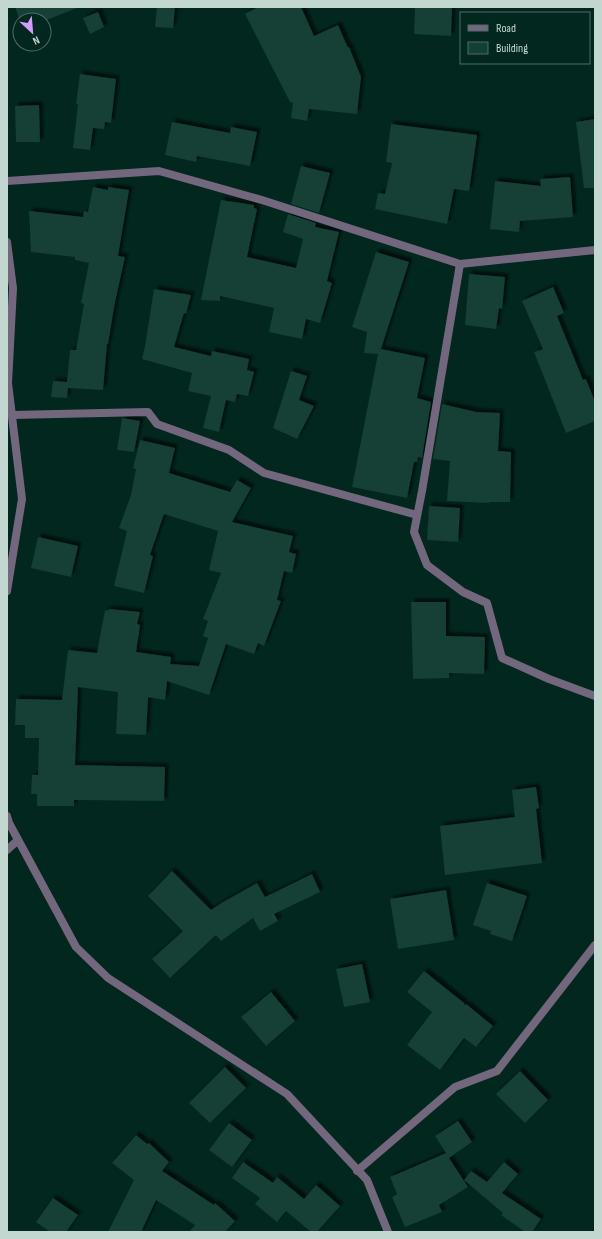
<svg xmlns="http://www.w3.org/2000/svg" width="602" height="1239" viewBox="0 0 602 1239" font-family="'Sofia Sans Condensed',sans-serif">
<defs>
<filter id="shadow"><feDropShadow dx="3.5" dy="-3.5" stdDeviation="1" flood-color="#0009"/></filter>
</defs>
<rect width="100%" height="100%" fill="#01271f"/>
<g fill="#124036" filter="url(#shadow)">
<path d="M15 7H77V8L44 21V20H20V21Z"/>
<path d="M157 7H175L173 28 155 27Z"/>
<path d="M258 7H301L314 36 338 25 348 48 349 47 361 77 357 114 309 109 307 121 291 118 293 103 290 102 245 14Z"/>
<path d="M415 7H452L451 36 414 34Z"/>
<path d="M98 12 104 27 90 34 83 18Z"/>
<path d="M80 74 116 79 111 123 105 122 104 129 93 128 90 150 73 148 78 104H76Z"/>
<path d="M39 105 40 142H16L15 106Z"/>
<path d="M595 119V188H584L576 122Z"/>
<path d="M172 122 230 133 231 127 257 132 250 166 197 156 196 162 165 155Z"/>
<path d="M391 124 477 135 469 191 454 189 447 224 375 209 378 193 385 194 392 163 386 162Z"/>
<path d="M301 166 330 173 319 213 291 204Z"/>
<path d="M570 177 573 217 520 221 519 232 490 229 495 181 541 186 540 179Z"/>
<path d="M93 187 108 190V187L129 190 118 256 125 257 115 302 108 344H107L103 390 68 388 67 398 51 397 53 381 67 382 70 350H76L84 304 81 303 89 263 75 260V257L31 252 29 211 83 217 84 211 88 212Z"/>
<path d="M221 200 254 205V208L257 209 247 257 296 268 303 239 283 232 288 214 316 223 315 227 339 232 327 281 332 283 320 323 306 319 302 339 269 332 274 308 220 296V301L201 300Z"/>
<path d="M376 252 409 262 381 349 425 358 417 398 431 402 422 458 418 457 417 462H414L407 498 352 487 378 354 364 353 367 332 352 327Z"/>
<path d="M469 274 505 277 502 309 499 308 496 329 465 325Z"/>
<path d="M553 287 564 313 557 316 583 380 586 379 595 402V421L566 433 534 352 543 349 522 301Z"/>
<path d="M154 289 191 295 186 314 184 313 174 347 211 356 212 351 249 359 247 370 254 372 248 396 237 394 235 402 226 400 219 432 203 428 211 396 188 391 192 373 142 359 145 346Z"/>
<path d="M291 371 307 376 299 400 314 406 297 439 273 428Z"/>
<path d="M442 404 476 412 500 413 498 451 511 452 510 502H489V503L447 501 450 461 433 459Z"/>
<path d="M122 418 140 421 134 452 117 450Z"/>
<path d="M140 440 175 448 169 473 230 492 237 480 251 488 232 522 293 536 289 552 296 554 292 573 284 571 277 600 281 601 264 646 258 643 254 654 226 644 209 695 167 681 165 700 148 697 146 735 116 734 118 692 78 687 75 765 165 767 164 801 74 800V806H37V794H31L32 775H38L39 738H25V725H15L16 699 62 700 68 650 97 653 105 610 108 611 109 609 140 612 137 624 140 625 136 652 171 657 170 664 199 666 208 638 203 636 208 621 203 619 221 573 209 570 218 531 164 514 150 555 153 556 144 593 114 586 127 531 119 528 131 495 136 469 133 468Z"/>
<path d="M429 506 460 508 458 542 427 540Z"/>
<path d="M38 537 78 546 71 577 31 568Z"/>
<path d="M411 602H446V636L485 637 484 674 449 673V678L413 679Z"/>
<path d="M536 787 539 808 536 809 542 863 445 875 440 826 515 817 512 790Z"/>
<path d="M172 871 211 910 223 902 257 883 265 897 312 874 320 892 274 914 278 921 260 931 253 918 221 941 216 935 170 978 152 959 183 931 148 896Z"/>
<path d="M487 883 527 896 512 941 490 934 491 931 473 925Z"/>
<path d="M446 890 454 940 398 949 390 899Z"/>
<path d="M362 964 370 1002 344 1007 336 969Z"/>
<path d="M424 971 464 1003 465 1006 466 1004 493 1026 476 1047 464 1038 440 1070 407 1045 432 1012 407 992Z"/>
<path d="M271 992 295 1021 266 1046 241 1017Z"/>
<path d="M225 1067 246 1088 210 1123 189 1103Z"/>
<path d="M520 1071 548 1100 525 1123 496 1094Z"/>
<path d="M458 1121 472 1142 449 1158 468 1187 439 1205 442 1212 405 1227 392 1197 397 1194 390 1177 446 1153 435 1136Z"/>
<path d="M229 1123 252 1140 232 1167 209 1150Z"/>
<path d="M136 1135 147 1144 149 1143 169 1162 162 1171 214 1205 215 1203 235 1221 225 1232H189L195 1225 156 1200 141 1232H108L134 1180 112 1163Z"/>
<path d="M243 1162 273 1183 277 1177 304 1199 316 1185 340 1206 317 1232H311L286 1211 277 1222 255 1204 260 1198 232 1178Z"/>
<path d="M504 1162 518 1174 502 1193 541 1219 532 1232H525L501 1215 503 1213 464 1180 471 1171 487 1182Z"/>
<path d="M53 1198 78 1215 66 1232H50L36 1222Z"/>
</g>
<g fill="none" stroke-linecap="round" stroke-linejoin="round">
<g stroke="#73677e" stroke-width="8">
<path d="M7 181 159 171 262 200 460 264 595 250"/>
<path d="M7 242 13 288 8 383 22 499 7 591"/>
<path d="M460 264 422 491 414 532 427 565 463 592 487 603 502 658 549 679 595 696"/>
<path d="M12 415 148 412 157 424 229 450 264 473 417 515"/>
<path d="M7 816 9 823 76 947 108 978 287 1094 367 1180 388 1232"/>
<path d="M7 850 18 840"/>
<path d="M357 1171 455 1087 497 1071 595 945"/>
</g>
</g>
<rect width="602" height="1239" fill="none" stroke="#c3d7d1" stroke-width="16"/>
<rect x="460" y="12" width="130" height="52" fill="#01271f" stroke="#4f6d66"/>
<rect x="468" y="25" width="20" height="6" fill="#73677e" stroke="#4f6d66"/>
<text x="496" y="32" font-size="12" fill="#c3d7d1">Road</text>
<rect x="468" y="42" width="20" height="12" fill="#124036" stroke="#4f6d66"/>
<text x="496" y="52" font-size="12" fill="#c3d7d1">Building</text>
<g transform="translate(32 32) rotate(154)"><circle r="19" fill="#01271f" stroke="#4f6d66"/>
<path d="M0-3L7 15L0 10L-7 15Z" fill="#d29dfd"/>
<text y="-6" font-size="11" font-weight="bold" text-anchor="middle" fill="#c3d7d1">N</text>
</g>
</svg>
